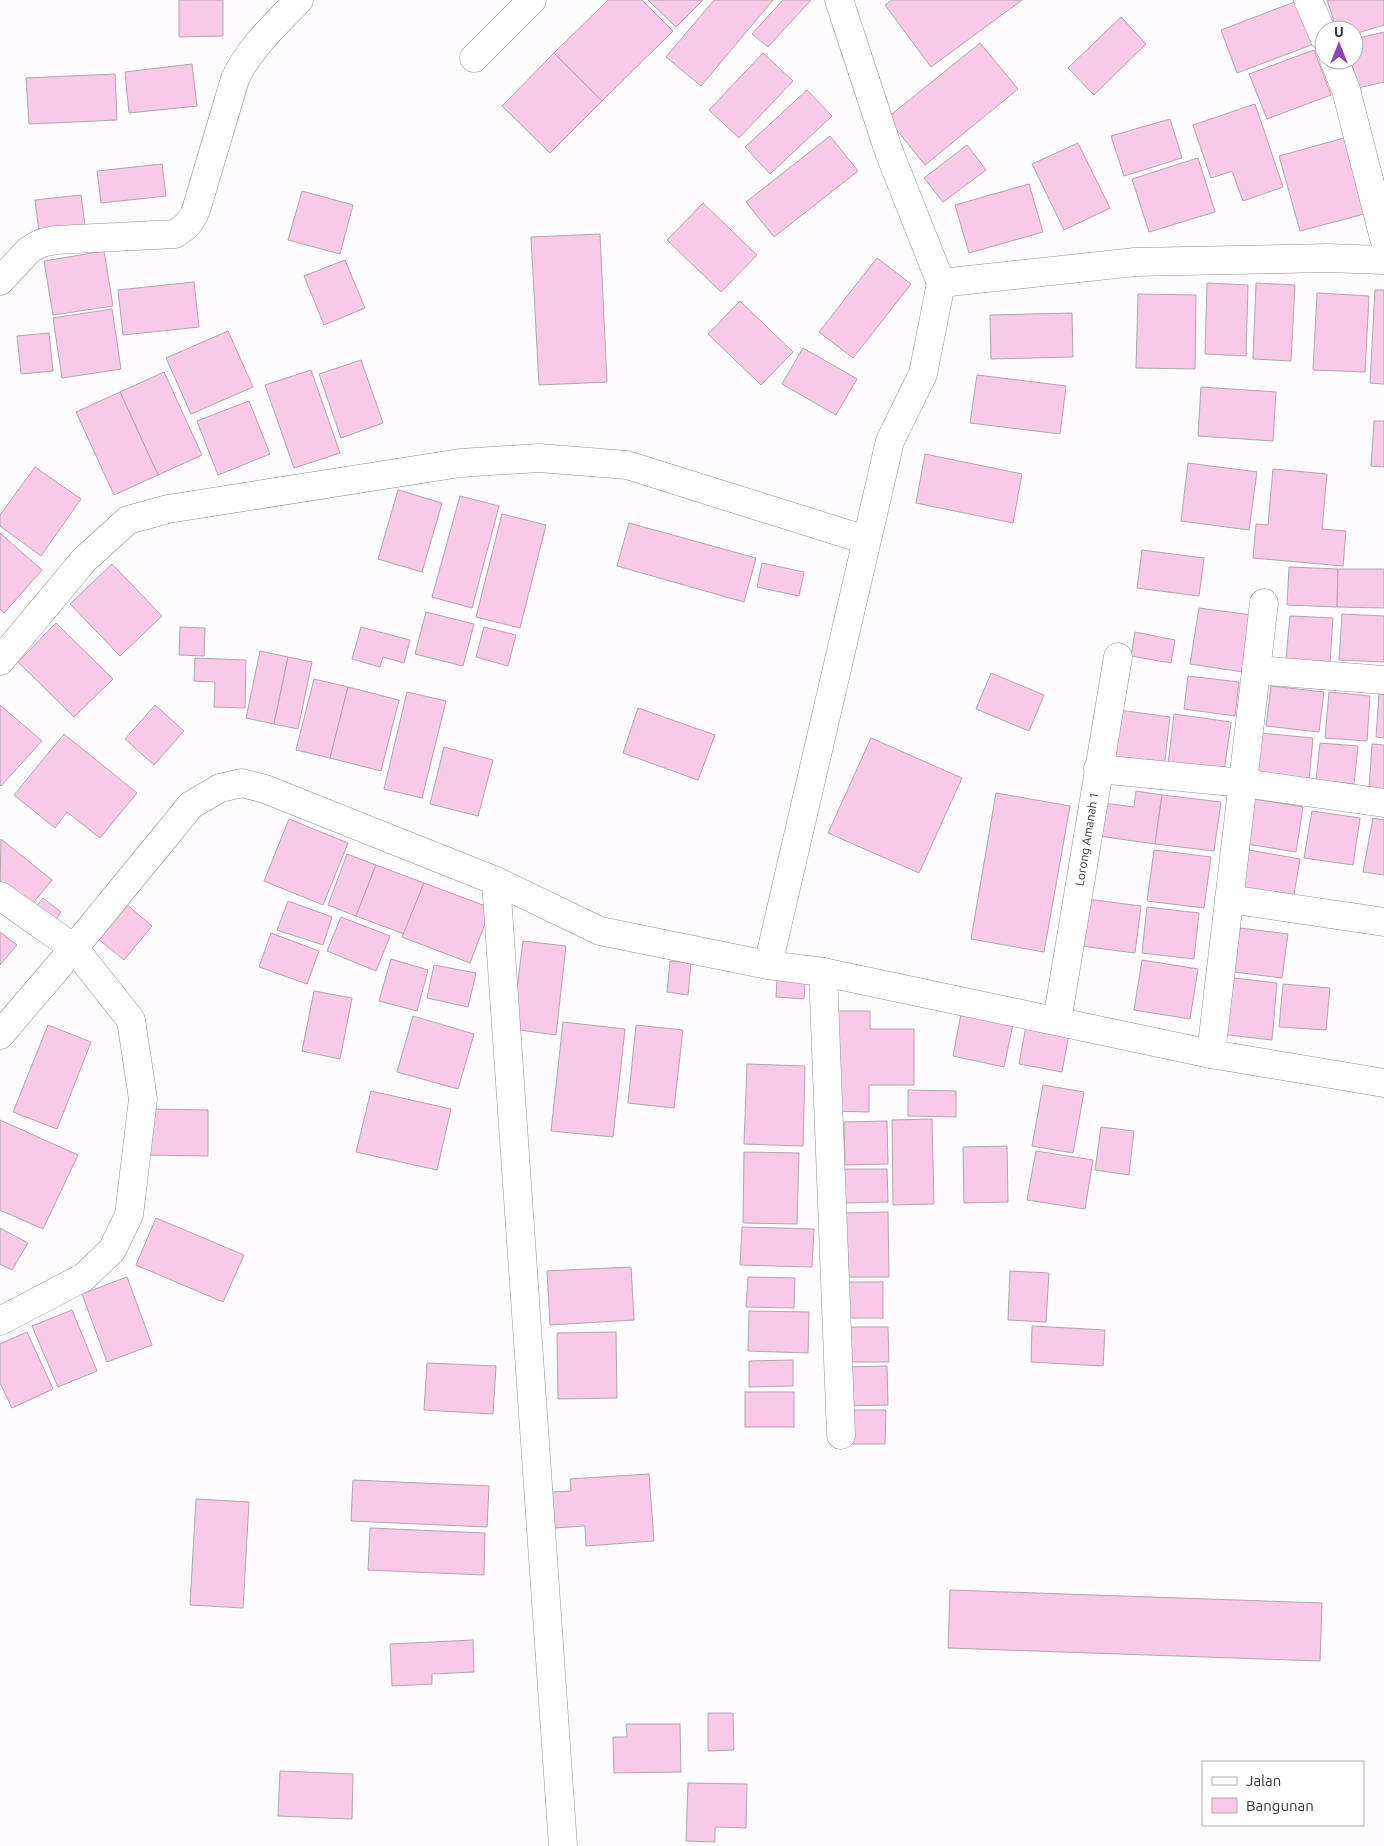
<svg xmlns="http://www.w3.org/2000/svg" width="1384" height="1846" viewBox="0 0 1384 1846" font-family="Ubuntu,sans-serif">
<rect width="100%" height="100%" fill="#fdfbfe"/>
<g fill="#f9c9e8" stroke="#b0a6ac">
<path d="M179 0H223V36L179 37Z"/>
<path d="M608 0H642L673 31 602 101 554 53Z"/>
<path d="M648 0H703L676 27Z"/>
<path d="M714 0H773L701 86 666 57Z"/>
<path d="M783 0H811L768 47 752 34Z"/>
<path d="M892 0H1022L931 67 885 5Z"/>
<path d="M1327 0H1384V25L1354 34V30H1337Z"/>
<path d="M1297 1 1314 44 1237 73 1221 30Z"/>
<path d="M1121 17 1146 44 1094 95 1068 68Z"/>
<path d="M1384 32V82L1358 88 1351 60H1354V39Z"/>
<path d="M980 43 1018 89 925 165 887 118Z"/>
<path d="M1314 50 1331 95 1267 119 1249 74Z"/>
<path d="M554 53 602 101 550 153 502 106Z"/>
<path d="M763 53 793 81 739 138 709 110Z"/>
<path d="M192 64 197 106 129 113 125 72Z"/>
<path d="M115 74 117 120 29 124 26 78Z"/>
<path d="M807 90 832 116 770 174 745 147Z"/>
<path d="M1255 104 1283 187 1243 201 1232 171 1211 178 1193 125Z"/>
<path d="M1170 119 1182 158 1124 176 1111 136Z"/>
<path d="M830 136 858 171 774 237 746 202Z"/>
<path d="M1344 138 1364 214 1300 231 1279 156Z"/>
<path d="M1078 143 1110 208 1064 230 1032 164Z"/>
<path d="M967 145 986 170 943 202 924 178Z"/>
<path d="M1198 158 1215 212 1149 232 1132 179Z"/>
<path d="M162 164 166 196 101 203 97 171Z"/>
<path d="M1029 184 1043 232 969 253 955 205Z"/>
<path d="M302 191 353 205 340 254 288 240Z"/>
<path d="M81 195 85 225 39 231 35 200Z"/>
<path d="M703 203 757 255 721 292 667 240Z"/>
<path d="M600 234 607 382 539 385 531 237Z"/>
<path d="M104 251 113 306 53 315 44 261Z"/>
<path d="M877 258 911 284 853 358 819 332Z"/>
<path d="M345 260 365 308 324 325 304 276Z"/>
<path d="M194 282 199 327 123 335 118 290Z"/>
<path d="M1207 283 1248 285 1246 356 1205 354Z"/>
<path d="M1256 283 1295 285 1291 361 1253 359Z"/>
<path d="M1375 290H1384V384L1370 383Z"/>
<path d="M1317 293 1369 296 1365 372 1313 370Z"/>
<path d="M1138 294 1196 295 1195 369 1136 368Z"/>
<path d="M740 301 793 352 761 385 708 334Z"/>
<path d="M112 309 121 369 62 378 53 318Z"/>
<path d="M1072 313 1073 357 991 359 990 315Z"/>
<path d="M228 331 253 387 191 414 166 358Z"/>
<path d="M49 333 53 371 21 374 17 336Z"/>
<path d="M803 348 857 379 836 415 782 384Z"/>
<path d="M361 360 383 423 341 438 319 374Z"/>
<path d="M311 370 340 453 294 468 265 385Z"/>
<path d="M164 372 202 455 158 475 120 392Z"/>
<path d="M977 375 1066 386 1060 434 970 423Z"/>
<path d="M1201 387 1276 392 1273 441 1198 436Z"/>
<path d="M120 392 158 475 114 495 76 412Z"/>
<path d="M249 401 270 454 218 475 197 421Z"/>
<path d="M1374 421H1384V467L1371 466Z"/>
<path d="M925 454 1022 474 1013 523 916 503Z"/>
<path d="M1188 463 1257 472 1249 530 1181 521Z"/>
<path d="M35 467 81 499 41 556 0 526V515Z"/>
<path d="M1273 469 1327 474 1322 529 1346 531 1343 566 1253 558 1256 524 1268 525Z"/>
<path d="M398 490 442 503 422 572 378 559Z"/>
<path d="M460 496 499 506 472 608 432 597Z"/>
<path d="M502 514 546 525 520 628 476 617Z"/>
<path d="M629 523 756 558 744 602 617 566Z"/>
<path d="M0 533 42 570 4 613 0 609Z"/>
<path d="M1142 550 1204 558 1199 596 1137 588Z"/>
<path d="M762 563 804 572 799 596 757 587Z"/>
<path d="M112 564 162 616 120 656 70 604Z"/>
<path d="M1289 567 1338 569 1337 607 1287 605Z"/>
<path d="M1338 569H1384V608L1337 607Z"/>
<path d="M1199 608 1252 615 1243 672 1190 664Z"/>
<path d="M426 612 474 624 463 666 415 654Z"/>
<path d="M1342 614 1384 616V662L1339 660Z"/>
<path d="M1290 616 1333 618 1330 662 1286 659Z"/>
<path d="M56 623 113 679 74 717 18 662Z"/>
<path d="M180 627 205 628 204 656 179 655Z"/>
<path d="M361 627 410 640 404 663 383 657 380 667 352 659Z"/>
<path d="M484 627 516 635 508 666 476 657Z"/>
<path d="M1135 632 1175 640 1171 663 1131 656Z"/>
<path d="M260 651 288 657 274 724 246 718Z"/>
<path d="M288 657 312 662 298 729 274 724Z"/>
<path d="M195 658 246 660 245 708 214 707 215 682 194 681Z"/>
<path d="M991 673 1044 695 1029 731 976 709Z"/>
<path d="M1188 676 1239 682 1235 716 1184 709Z"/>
<path d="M314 679 348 687 330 758 296 750Z"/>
<path d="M1271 686 1324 692 1319 732 1266 726Z"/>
<path d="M348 687 399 700 381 771 330 758Z"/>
<path d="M407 692 446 701 422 798 384 789Z"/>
<path d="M1329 692 1370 696 1367 741 1325 738Z"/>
<path d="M1379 694H1384V738L1376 737Z"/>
<path d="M0 705 42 741 1 786 0 785Z"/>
<path d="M155 705 184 731 154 765 125 739Z"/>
<path d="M638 708 715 735 698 780 623 753Z"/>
<path d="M1112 709 1170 717 1164 768 1105 760Z"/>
<path d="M1174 714 1231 722 1224 772 1168 764Z"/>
<path d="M1260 733 1313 738 1309 781 1256 776Z"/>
<path d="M64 734 137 793 100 838 67 812 55 828 14 795Z"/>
<path d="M871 738 962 778 919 873 828 833Z"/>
<path d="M1320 743 1358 746 1354 784 1316 780Z"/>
<path d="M1372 744 1384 745V790L1369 789Z"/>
<path d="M444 747 493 760 478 816 430 804Z"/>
<path d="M1136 791 1162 795 1155 844 1099 836 1104 803 1134 807Z"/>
<path d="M996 793 1070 806 1044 952 971 939Z"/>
<path d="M1162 795 1221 802 1214 851 1155 844Z"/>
<path d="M1254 799 1303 807 1296 852 1247 844Z"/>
<path d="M1312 811 1360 818 1353 865 1304 858Z"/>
<path d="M1373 818 1384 820V875L1363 872Z"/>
<path d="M289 819 348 843 323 905 264 881Z"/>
<path d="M1 839 52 880 28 909 0 887Z"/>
<path d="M1154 850 1211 857 1204 908 1147 901Z"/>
<path d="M1249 850 1300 859 1293 900 1242 892Z"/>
<path d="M347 854 376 865 356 916 328 905Z"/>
<path d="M376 865 424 883 404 934 356 916Z"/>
<path d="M424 883 491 908 470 963 402 937Z"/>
<path d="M43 898 61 912 51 926 32 912Z"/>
<path d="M1087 899 1141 906 1135 953 1081 946Z"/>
<path d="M288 901 332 917 323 945 277 930Z"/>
<path d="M126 904 152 926 124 960 97 938Z"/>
<path d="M1147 907 1199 913 1194 959 1142 953Z"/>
<path d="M341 917 390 936 376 971 327 951Z"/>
<path d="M1240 928 1288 934 1282 978 1234 972Z"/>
<path d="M0 932 17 945 0 965Z"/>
<path d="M271 933 319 951 307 984 259 967Z"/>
<path d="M523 941 566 946 556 1035 512 1029Z"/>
<path d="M391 959 428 970 417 1011 379 1001Z"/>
<path d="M1142 960 1198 969 1190 1019 1134 1010Z"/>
<path d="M670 961 691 963 688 995 667 992Z"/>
<path d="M434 965 476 973 468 1007 427 998Z"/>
<path d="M1226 977 1277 983 1272 1040 1220 1034Z"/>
<path d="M777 980 805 982 804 999 776 997Z"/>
<path d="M1283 984 1330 988 1326 1030 1279 1027Z"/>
<path d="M314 991 352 998 340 1059 302 1051Z"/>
<path d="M832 1011H870V1029H914V1085H869V1112L832 1111Z"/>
<path d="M961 1014 1013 1024 1004 1067 953 1056Z"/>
<path d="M413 1016 474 1034 458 1089 397 1072Z"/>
<path d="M563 1022 625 1029 613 1137 551 1131Z"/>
<path d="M48 1025 91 1042 57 1129 13 1112Z"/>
<path d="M636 1025 683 1030 674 1108 628 1103Z"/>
<path d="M1026 1026 1069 1034 1062 1072 1019 1064Z"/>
<path d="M747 1064 805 1066 803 1146 744 1144Z"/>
<path d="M1043 1085 1084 1092 1073 1153 1032 1146Z"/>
<path d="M908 1090 956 1091V1117L908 1116Z"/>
<path d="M371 1091 451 1109 437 1170 356 1152Z"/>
<path d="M147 1109 208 1110V1156L146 1155Z"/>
<path d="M932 1119 934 1204 893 1205 892 1120Z"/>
<path d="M0 1120 78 1155 43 1229 0 1210Z"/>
<path d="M887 1121 888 1164 845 1165 844 1122Z"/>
<path d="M1101 1127 1134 1131 1129 1175 1095 1170Z"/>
<path d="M1007 1146 1008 1202 964 1203 963 1147Z"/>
<path d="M1036 1151 1093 1160 1085 1209 1027 1200Z"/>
<path d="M744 1152 799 1153 797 1224 743 1223Z"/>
<path d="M844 1169H887L888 1202 845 1203Z"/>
<path d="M888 1212 889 1277H844L843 1213Z"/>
<path d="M156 1218 244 1255 223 1302 136 1265Z"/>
<path d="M742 1227 814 1229 812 1267 740 1265Z"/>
<path d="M0 1228 28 1243 12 1270 0 1264Z"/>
<path d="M631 1267 634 1320 550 1325 547 1271Z"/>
<path d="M1010 1271 1049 1273 1046 1322 1008 1320Z"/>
<path d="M127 1277 152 1345 107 1362 82 1294Z"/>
<path d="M748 1277 795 1278 794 1308 746 1307Z"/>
<rect x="841" y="1282" width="42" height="36"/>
<path d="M72 1310 97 1371 58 1387 32 1326Z"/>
<path d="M749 1311 809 1312 808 1353 748 1351Z"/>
<path d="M1032 1326 1105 1330 1103 1366 1031 1362Z"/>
<path d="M845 1327H888L889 1362H846Z"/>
<path d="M27 1332 53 1389 12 1408 0 1383V1344Z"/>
<path d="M616 1332 617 1398 558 1399 557 1333Z"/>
<path d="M793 1360V1386L749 1387V1361Z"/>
<path d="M427 1363 496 1366 493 1414 424 1410Z"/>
<path d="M887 1366 888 1405 846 1406V1367Z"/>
<rect x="745" y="1392" width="49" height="35"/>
<path d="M846 1410H886L885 1444H846Z"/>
<path d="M649 1474 654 1541 586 1546 585 1526 555 1528 552 1492 571 1491 570 1479Z"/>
<path d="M353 1480 489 1486 487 1527 351 1521Z"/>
<path d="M196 1499 249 1502 243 1608 190 1605Z"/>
<path d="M370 1528 485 1533 484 1575 368 1570Z"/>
<path d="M950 1590 1322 1603 1320 1661 948 1648Z"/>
<path d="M473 1640 474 1672 432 1674V1684L392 1686 390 1644Z"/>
<path d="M708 1713H733L734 1750 708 1751Z"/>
<path d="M626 1724H680L681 1772 614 1773 613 1737H627Z"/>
<path d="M280 1771 353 1774 352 1819 278 1816Z"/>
<path d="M688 1783 747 1784 746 1828 715 1827V1842L686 1841Z"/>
</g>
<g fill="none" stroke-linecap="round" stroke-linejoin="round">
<g stroke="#938d95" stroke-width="29">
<g id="minor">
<path d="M1308 0 1324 37"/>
<path d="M474 58 532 0"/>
<path d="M1334 60 1346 90 1384 238"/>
<path d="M0 281 29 250 41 243 56 240 175 234C186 227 191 222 196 210L235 79C250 47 275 25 299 0"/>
<path d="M941 283 1135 262 1327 258 1384 260"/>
<path d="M0 661 84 560 128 520 168 509 460 463 539 458 627 465 866 540"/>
<path d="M1256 670 1384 680"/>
<path d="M1098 769 1243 783 1384 803"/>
<path d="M496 881 563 1846"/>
<path d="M0 896 74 948 131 1020 143 1099 129 1215 112 1250 84 1277 0 1321"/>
<path d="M1229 899 1384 922"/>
<path d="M768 965 890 441 923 374 941 283 889 152 839 0"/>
<path d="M823 972 841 1435"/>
<path d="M1057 1021 1118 657"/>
<path d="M0 1035 74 948 191 805 220 788 242 783 265 789 496 881 600 931 768 965 823 972 1211 1054 1384 1083"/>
<path d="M1211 1054 1264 603"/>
</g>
</g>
<use href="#minor" stroke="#fff" stroke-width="28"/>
</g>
<g text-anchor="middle" stroke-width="4.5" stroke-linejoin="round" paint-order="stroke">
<g font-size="12" fill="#353336" stroke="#fff">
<text transform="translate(1087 839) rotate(-81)" y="4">Lorong Amanah 1</text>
</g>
</g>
<rect x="1202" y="1761" width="162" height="65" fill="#ffffff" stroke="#aeadaf"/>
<rect x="1212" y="1777" width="25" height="8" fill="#ffffff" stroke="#aeadaf"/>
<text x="1246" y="1786" font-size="15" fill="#353336">Jalan</text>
<rect x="1212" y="1798" width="25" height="15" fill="#f9c9e8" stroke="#aeadaf"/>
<text x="1246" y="1811" font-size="15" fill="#353336">Bangunan</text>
<g transform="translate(1339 45)"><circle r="24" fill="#ffffff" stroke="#aeadaf"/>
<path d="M0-4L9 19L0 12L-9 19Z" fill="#8c44b7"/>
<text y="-8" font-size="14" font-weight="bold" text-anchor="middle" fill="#353336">U</text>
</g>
</svg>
